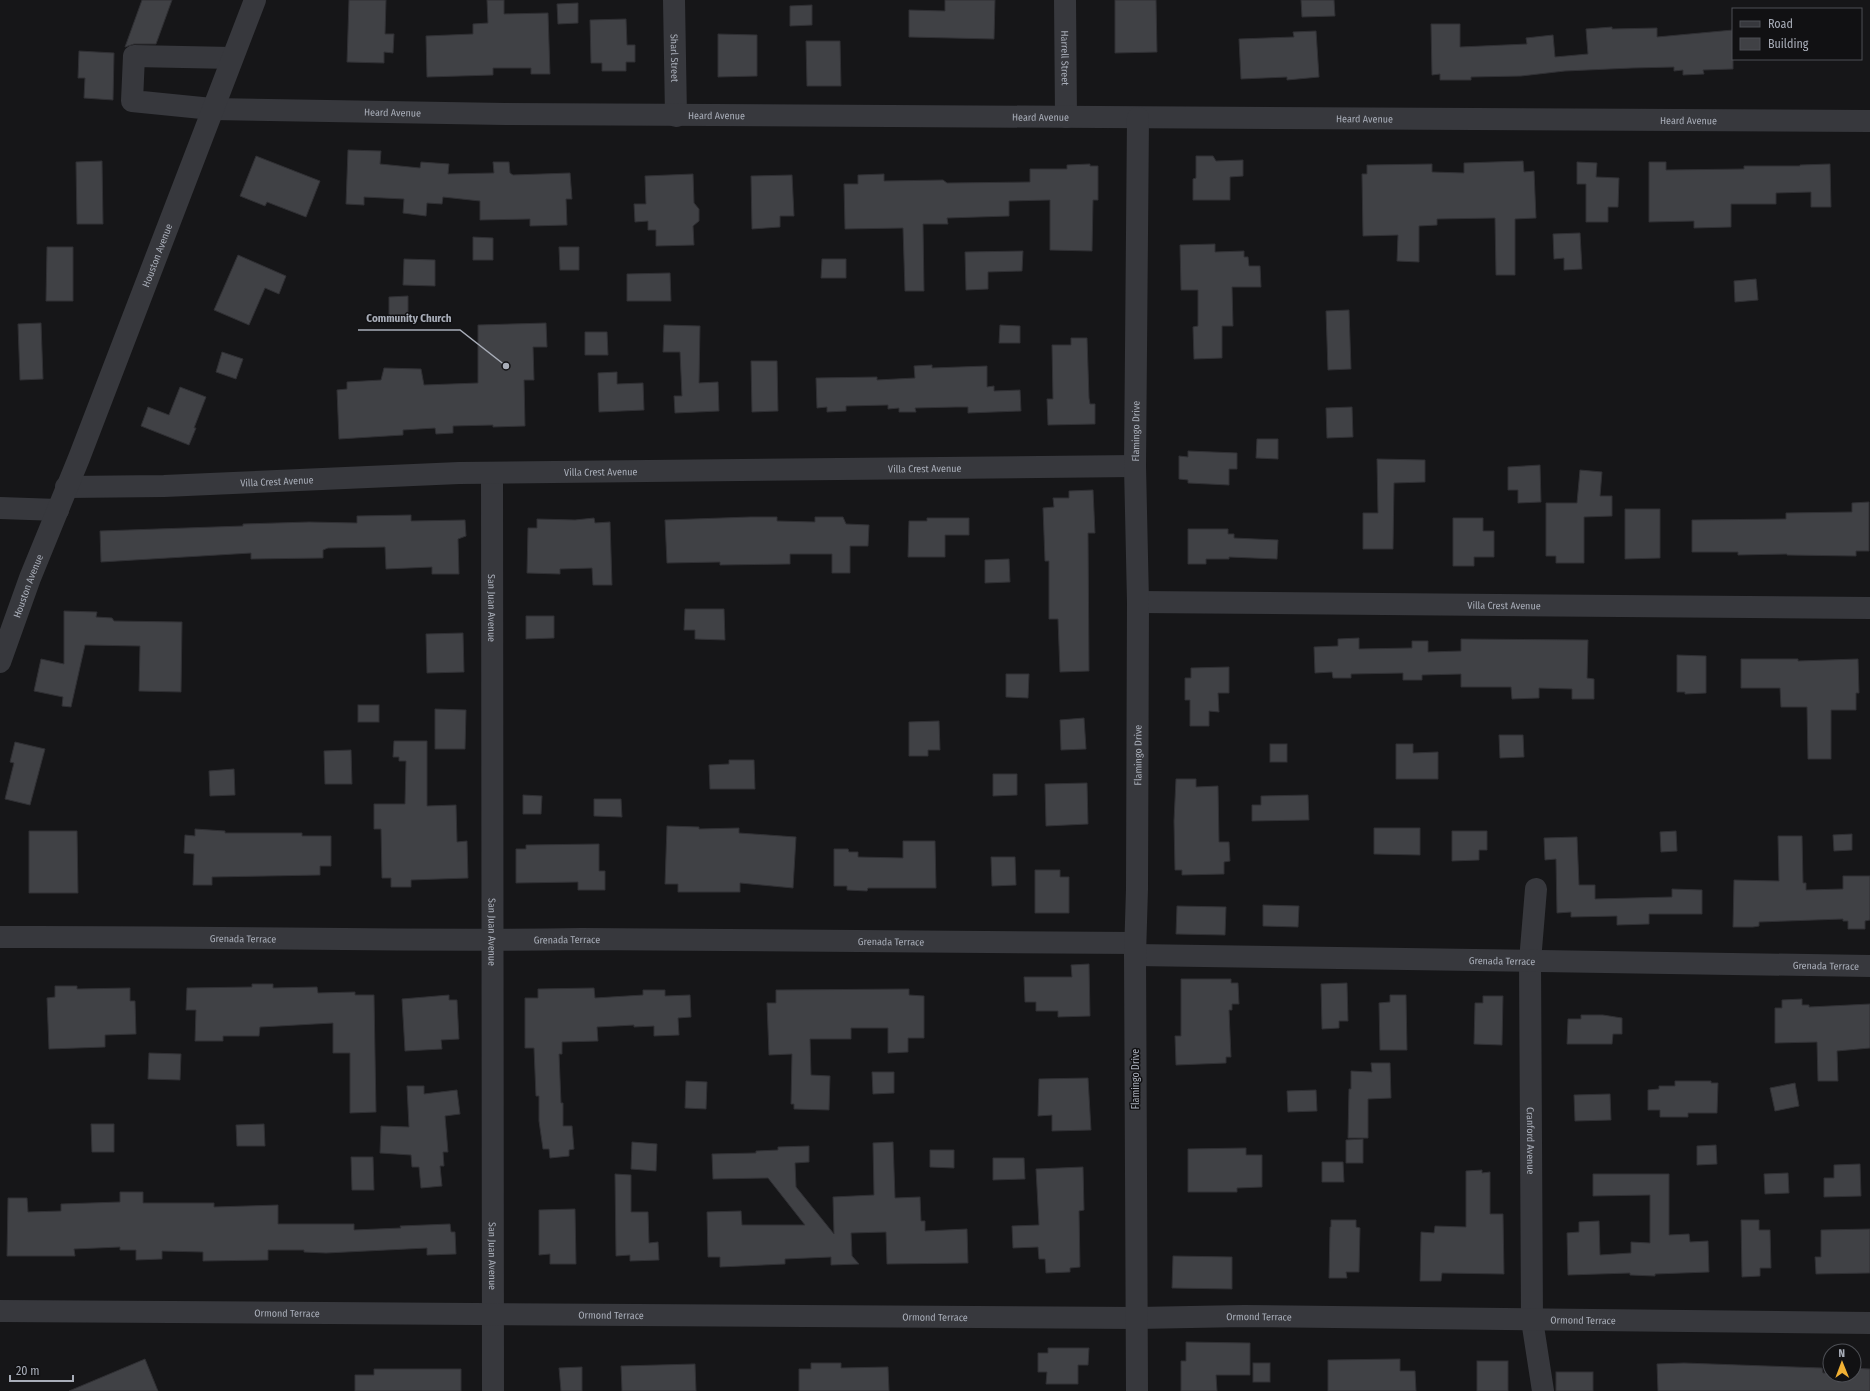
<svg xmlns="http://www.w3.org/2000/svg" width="1870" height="1391" viewBox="0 0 1870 1391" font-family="'Fira Sans Condensed',sans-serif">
<rect width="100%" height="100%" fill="#161618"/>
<g fill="#404145" stroke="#303034">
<path d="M142 0H172L156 44H134L125 47Z"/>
<path d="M349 0H386L385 34H394L393 53 384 52V63L347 62Z"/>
<path d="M487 0H504V14L548 13 550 74H531V68H493V75L427 77 426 36 473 34V24L488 23Z"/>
<path d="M945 0H995L994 39 909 37V10L945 11Z"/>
<path d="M1115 0H1156L1157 52 1115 53Z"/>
<path d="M1301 0H1334L1335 16 1302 17Z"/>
<path d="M578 3V23L558 24 557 4Z"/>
<path d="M812 5V25L790 26V6Z"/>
<path d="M626 19 627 45H635V62H626V71H602V63H591L590 20Z"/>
<path d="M1431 24H1460V47L1527 44 1526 38 1553 35 1555 57 1588 54 1586 29 1612 27V29L1657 28V37L1733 30V69L1703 70 1704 74 1683 75V70L1674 71V67L1632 68 1565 71 1521 76 1471 77V80H1440V74L1432 75Z"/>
<path d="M1316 31 1319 77 1287 80V77L1241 79 1239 39 1294 37 1293 32Z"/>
<path d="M718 34 757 35V76L718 77Z"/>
<path d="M806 41H840L841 86H807Z"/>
<path d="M79 51 114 53 113 100 84 98 85 78H78Z"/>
<path d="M348 150 381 151 380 164 420 168 421 162 449 164 448 174 494 173 493 162H509L510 173 513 175 570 173 572 199H566L567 225 530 226V219L480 220V201L443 197 442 204 427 203 426 216 403 213 404 199 364 197V205L346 204Z"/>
<path d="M256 156 320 181 306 217 267 202 265 206 240 196Z"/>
<path d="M1196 156H1213L1216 161 1243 160V176L1230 177V200H1193V179L1196 178Z"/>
<path d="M102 161 103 224H77L76 162Z"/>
<path d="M1523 161 1524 172 1534 171 1536 218 1515 219V275H1496L1495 218 1437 219V225L1419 226V262L1397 261 1398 235 1363 236 1362 174H1367V165L1432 164V172L1464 173V163Z"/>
<path d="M1577 162 1597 163 1596 177 1619 178 1618 207H1608V222H1586V184H1577Z"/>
<path d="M1649 162H1666V170L1744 169V166H1800V165L1830 164 1831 207H1811V192L1776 193V204H1731V227L1694 228V221L1649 222Z"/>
<path d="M1090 164V166H1098V200H1093L1092 251 1050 250V200L1009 201V216L947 218 948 224H923L924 291H905L903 228 845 229 844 184H858V175L884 174V181L943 180 947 183 1030 182V169H1067V165Z"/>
<path d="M693 174 694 203 699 209V221L693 226 694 245 656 246V230H648V221L635 222 634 204H646L645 176Z"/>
<path d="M792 175 794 216H780V227L752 229 751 176Z"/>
<path d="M1580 233 1582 269 1564 270V258L1554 259 1553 234Z"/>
<path d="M473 237 493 238V260H473Z"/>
<path d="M1215 244V252L1244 251V257H1248L1249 266H1260L1261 287H1232L1233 326H1222V358L1194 359 1193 327 1198 326V290H1181L1180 245Z"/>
<path d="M47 247H73V301H46Z"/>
<path d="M559 247H579V270H560Z"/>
<path d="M1023 251 1022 271 988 272V289L966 290 965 252Z"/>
<path d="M238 255 286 276 279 294 265 288 249 325 214 310Z"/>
<path d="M404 259 435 260V286L403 285Z"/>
<path d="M822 259H846V278H821Z"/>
<path d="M670 273 671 301H627V274Z"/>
<path d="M1756 279 1758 300 1735 302 1734 281Z"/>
<path d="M408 296V321H389V297Z"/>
<path d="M1349 310 1351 369 1328 370 1326 311Z"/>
<path d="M41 323 43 379 20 380 18 324Z"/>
<path d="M546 323 547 347H533L534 380H524L525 426 493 427V425L453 426V433L436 434 435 428 403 430V435L339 439 337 390 347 389V382L381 380 384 368 421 369 424 385 478 383V325Z"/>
<path d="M664 325 700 326 699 383 718 382 719 411 675 413 674 396H682L680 352H663Z"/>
<path d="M1000 325 1020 326V343H999Z"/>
<path d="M585 332H607L608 355H585Z"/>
<path d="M1071 338H1087L1089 398 1090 404H1095V424L1048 425 1047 399H1053L1052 345H1071Z"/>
<path d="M222 352 243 359 236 379 216 372Z"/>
<path d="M751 361H777L778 411 752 412Z"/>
<path d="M932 365V368L987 366V387L994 386V391L1020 390 1021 411 968 413V407H956L915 408 916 412H899V408L888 409V405L846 406V411L827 412V407L817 408 816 378 877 377V380L915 378 914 366Z"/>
<path d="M617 372V384L643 383 644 410 599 412 598 373Z"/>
<path d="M180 387 206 397 194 428H196L189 445 141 426 148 407 169 415Z"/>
<path d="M1352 407 1353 437 1327 438 1326 408Z"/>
<path d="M1257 439H1278V459L1256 458Z"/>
<path d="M1188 451 1237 453V469H1229V485L1188 483V480L1179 479V456L1188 457Z"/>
<path d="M1377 459 1425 460V482L1394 483 1393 549H1363V513H1378Z"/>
<path d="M1540 465 1541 502 1518 503V490H1508V467Z"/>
<path d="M1580 470 1602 472 1600 496H1612V516L1584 517V563H1556V556H1546V503H1577Z"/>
<path d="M1093 490 1095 533H1088L1089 671 1060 672 1058 619H1049V561H1045L1043 508 1054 507 1053 498H1069V491Z"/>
<path d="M1869 502V551H1856V556L1787 555V554L1738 555V552H1692V520L1786 519V513L1852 512V503Z"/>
<path d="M1625 509H1660V558L1625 559Z"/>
<path d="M411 515V521L465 520 466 536 458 539 459 574H432V567L386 569 385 547 328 548 323 550V558L251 559V553L101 562 100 531 243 526V524L309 522 357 523V516Z"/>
<path d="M750 517H777V521L815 522V517H843L846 524 869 525 868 546H850V573H832V554H790V564L720 565V562L667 563 665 520Z"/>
<path d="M594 518 595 523 610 522 612 585H593L592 568 560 569V574L527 573 528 528H537V519L575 520Z"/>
<path d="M927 518H969V535H945V557H908L909 521H927Z"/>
<path d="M1453 518H1483V531H1494V557H1474V566H1453Z"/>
<path d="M1188 529H1228V534H1234V538L1278 540 1277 559 1229 557V559H1206V564H1188Z"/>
<path d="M1009 559 1010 582 985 583V560Z"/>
<path d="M685 609H724L725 640 695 639V630H684Z"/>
<path d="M64 611 97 612 96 617 112 618 114 621 182 622 181 692 139 691 140 646 85 645 71 707 62 706 63 697 34 691 41 659 64 664Z"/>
<path d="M526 616H554V638L526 639Z"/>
<path d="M463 633 464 672 427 673 426 634Z"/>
<path d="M1359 638V649L1412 648V641H1428V652L1461 651V639L1588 640 1587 678 1594 679V699H1572V689L1539 688V698L1512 699 1511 687H1461V674L1422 675V680H1403V673L1351 674V678H1333L1332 672 1315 673 1314 647 1338 646V639Z"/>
<path d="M1677 655 1706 656V693L1685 694V692H1677Z"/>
<path d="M1741 659H1798V661L1858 659 1859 693H1856V710H1831V759H1808L1807 707H1781L1780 688H1741Z"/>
<path d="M1229 667V693H1218L1219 712 1209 711V726H1190V700H1185V678H1191V668Z"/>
<path d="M1006 674H1029L1028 698 1006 697Z"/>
<rect x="358" y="705" width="21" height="17"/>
<path d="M435 709 466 710 465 749H435Z"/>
<path d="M1084 718 1086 749 1061 750 1060 720Z"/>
<path d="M939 721 940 750H928V756H909V722Z"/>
<path d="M1499 735H1523L1524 757 1500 758Z"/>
<path d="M394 741H427V806L456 805 457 842 467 841 468 878 411 880V887H391V878H382L381 829H374V804H405L406 761H399V757H393Z"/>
<path d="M15 742 45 749 30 805 5 799 14 763 10 762Z"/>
<rect x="1270" y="744" width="17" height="18"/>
<path d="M1396 744H1413V753L1438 752V779H1396Z"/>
<path d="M351 750 352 784H325L324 751Z"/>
<path d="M729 760H754L755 789H710L709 765 729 764Z"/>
<path d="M234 769 235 795 210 796 209 771Z"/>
<path d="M993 774H1017V795L993 796Z"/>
<path d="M1176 779H1196V787L1218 786 1219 842H1229L1230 861 1224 862V874L1182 875V870H1175L1174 821Z"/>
<path d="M1087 783 1088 824 1046 826 1045 784Z"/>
<path d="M523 795 542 796 541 814H523Z"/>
<path d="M1308 795 1309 820 1252 821V805H1261V796Z"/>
<path d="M594 799H621L622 817 594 816Z"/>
<path d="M667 826 699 827V829L739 828V833L796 837 793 888 740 883V892H678V884H665Z"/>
<path d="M1374 828H1420V855L1374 854Z"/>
<path d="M195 829 225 831V833H302V836H331V866H320V875L212 877V885H193L194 854 184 853 185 835 195 836Z"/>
<path d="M29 831H77L78 893H29Z"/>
<path d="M1452 831H1487V850H1479V860L1452 861Z"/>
<path d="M1676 831 1677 851 1661 852 1660 832Z"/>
<path d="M1852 834V850L1834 851 1833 835Z"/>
<path d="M1778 836H1802L1803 883H1806V890L1843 889V876H1870V920L1865 921V929H1848V921H1843V919L1759 922V926L1753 927H1733L1734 880 1779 881Z"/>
<path d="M1577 837 1579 885H1595V899L1672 897V889L1702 890V914H1649V924L1617 925V916L1571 917V912L1557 913 1556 859 1545 860 1544 838Z"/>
<path d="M903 841H935L936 888H868L867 891 847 890V886H834V849H848L849 852H858V857L903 858Z"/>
<path d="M599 844V871H605V890H578V882L516 883V849H526V845Z"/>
<path d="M991 857H1015L1016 885 992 886Z"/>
<path d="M1035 870H1060V877H1069V913H1035Z"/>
<path d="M1263 905 1299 906 1298 927 1263 926Z"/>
<path d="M1177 906 1226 907 1225 935 1176 934Z"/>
<path d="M1089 964 1090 1016 1058 1017V1011H1036V1002H1025L1024 977H1072L1071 965Z"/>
<path d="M1181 979H1231V983H1238L1239 1004H1232V1010H1229L1231 1057H1226V1063L1176 1065 1175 1036H1181Z"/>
<path d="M1347 983 1348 1021H1339V1028L1322 1029 1321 984Z"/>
<path d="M252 984H273V988L317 987 318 993 355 992V995H374L376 1112 350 1113V1053H333V1023L260 1027 259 1036H223V1041H195L196 1010H186L187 988 252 987Z"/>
<path d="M55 986H77V989L130 988V1001H135L136 1034 105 1035V1047L49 1049 47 998 55 997Z"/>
<path d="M594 988 595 998 643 995V990H665V996L690 995 691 1017 678 1018 679 1035 654 1036V1026L634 1027V1025L597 1027 598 1041 562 1042V1054H559L561 1103H563V1126H572L574 1149 569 1150V1156L550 1158 549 1149H543L539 1121V1096H536L534 1048H525V998H538V989Z"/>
<path d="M909 989V995L924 996V1038H908V1052L888 1053V1028H851V1039H810L811 1075 830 1076 829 1110 794 1109V1104H791L792 1054 769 1055 767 1003H776V990Z"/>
<path d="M449 995V1000H457L459 1039 441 1040 442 1049 405 1051 402 999Z"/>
<path d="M1390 995H1406L1407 1050H1380L1379 1003 1390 1002Z"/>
<path d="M1483 996H1503L1502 1045 1474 1044 1475 1003H1483Z"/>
<path d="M1802 999V1005H1809V1007L1870 1004V1048L1837 1051 1838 1081H1818L1817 1042 1775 1043V1008H1782V1000Z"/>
<path d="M1581 1015H1603L1622 1018V1034H1613L1612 1044H1567L1568 1019H1581Z"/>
<path d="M149 1053 181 1054 180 1080 148 1079Z"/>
<path d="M1371 1063H1390L1391 1098 1368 1099V1138H1348L1349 1089H1351V1071L1372 1072Z"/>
<path d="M872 1072H894V1093L873 1094Z"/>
<path d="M1088 1078 1091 1130 1052 1131V1115L1038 1116 1039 1079Z"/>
<path d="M686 1081 707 1082 706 1109 685 1108Z"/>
<path d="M1675 1081H1711V1083H1718L1717 1113H1688V1117H1660V1110H1648V1090L1659 1089V1086H1675Z"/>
<path d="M1795 1083 1799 1106 1775 1111 1770 1088Z"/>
<path d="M407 1086H424V1094L457 1090 460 1114 445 1116 448 1152H443L444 1166H440L442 1186 421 1188 419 1167H412L411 1155 380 1153 381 1126 409 1127Z"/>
<path d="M1316 1090 1317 1111 1288 1112 1287 1091Z"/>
<path d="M1610 1094 1611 1120 1575 1121 1574 1095Z"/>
<path d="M91 1124H114V1152H92Z"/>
<path d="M264 1124 265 1146H237L236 1125Z"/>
<path d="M1363 1139V1163H1346V1140Z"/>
<path d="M632 1142 657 1144 656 1171 631 1169Z"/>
<path d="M893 1142 895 1198 920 1197 921 1221H925V1231L967 1229 968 1263 887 1264 886 1232 851 1233 852 1256 859 1264 831 1265V1257L785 1259V1264L720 1267V1257H708L707 1212 741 1211 742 1225H805L768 1178 713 1179 712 1154 756 1153V1151L778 1150V1147L809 1146V1162L795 1163 796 1187 834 1234 833 1197 874 1195 873 1143Z"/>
<path d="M1716 1145 1717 1164 1697 1165V1146Z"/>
<path d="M1246 1148V1155H1262V1187L1237 1188V1192H1188V1149Z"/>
<path d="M930 1150H954V1168L930 1167Z"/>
<path d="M351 1157H373L374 1190H352Z"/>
<path d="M993 1158H1024L1025 1179 993 1180Z"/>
<path d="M1322 1162H1343L1344 1182H1322Z"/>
<path d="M1860 1164 1861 1196 1824 1197V1178H1834V1165Z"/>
<path d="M1083 1167 1084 1210 1079 1211 1080 1267 1070 1268V1272L1046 1273 1045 1259H1039L1038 1247 1013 1248 1012 1226 1039 1225 1036 1169Z"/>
<path d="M1482 1170V1173L1490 1172V1214H1503L1504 1274 1442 1273 1441 1281H1420L1421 1232 1434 1233 1435 1226 1466 1227V1171Z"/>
<path d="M1788 1173 1789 1193 1765 1194 1764 1174Z"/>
<path d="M615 1174 631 1175V1212H648L649 1243 658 1242 659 1260 630 1261V1255L616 1256Z"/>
<path d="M1593 1174H1669V1235L1689 1234 1690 1242 1708 1241 1709 1272 1655 1274V1276L1630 1275V1273L1568 1275 1567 1233 1579 1232V1222L1599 1221 1600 1255 1631 1253V1242L1650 1243V1195L1593 1196Z"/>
<path d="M120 1192H143V1203H214V1207L278 1205V1224H354V1230L401 1228 400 1226 450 1224 451 1232H455L456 1254 427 1255V1248L326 1253 304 1252V1250H268V1260L203 1261V1252L162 1251V1259L136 1260V1250H120V1247L74 1249 75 1256H7L8 1198H27L28 1212 61 1211V1204L120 1202Z"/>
<path d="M575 1209 576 1264H550V1254L539 1255V1210Z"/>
<path d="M1331 1220H1356V1227L1360 1228 1359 1272H1346L1347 1278H1329L1330 1227H1331Z"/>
<path d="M1741 1220H1759V1230H1770L1771 1268H1760V1276L1742 1277Z"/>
<path d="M1870 1229V1273L1816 1274 1815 1257H1821V1230Z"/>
<path d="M1173 1256 1232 1257V1289L1172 1288Z"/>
<path d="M1186 1342 1250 1343V1375H1216L1217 1391H1181V1361H1186Z"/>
<path d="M1048 1348H1089L1088 1365H1078V1384H1046L1047 1372H1038V1353H1048Z"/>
<path d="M145 1359 158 1391H69Z"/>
<path d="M1400 1359V1371H1415L1416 1391H1328V1360Z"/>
<rect x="1477" y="1361" width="31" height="30"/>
<path d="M811 1363H841V1368L888 1367 889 1391H799V1369H811Z"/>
<rect x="1253" y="1363" width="17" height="19"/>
<path d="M1684 1363 1822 1368 1823 1373H1830V1375H1854V1368L1870 1369V1391H1658L1657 1364Z"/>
<path d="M695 1364 696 1391H622L621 1366Z"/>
<path d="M582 1367V1391H561L559 1368Z"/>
<path d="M374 1369H461V1391H355V1375H374Z"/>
<rect x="1556" y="1372" width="37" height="19"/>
</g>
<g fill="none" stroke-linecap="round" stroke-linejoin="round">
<g stroke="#37383d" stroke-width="22">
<path id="s1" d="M674 0 676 116"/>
<path id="s2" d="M1065 0 1066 117"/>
<path id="s3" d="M232 58 134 56 132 101 212 109 505 114 1870 121"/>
<path id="s4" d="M492 473 493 1391"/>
<path id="s5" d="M66 487 164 486 459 473 1135 466"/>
<path d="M0 508 58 510"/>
<path id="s6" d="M1138 602 1870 608"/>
<path id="s7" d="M0 662 30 578 79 458 255 0"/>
<path id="s8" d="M1536 889 1530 961 1532 1320 1543 1391"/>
<path id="s9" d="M0 937C194 936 388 942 581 939L1135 943"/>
<path id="s10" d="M1135 955 1870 966"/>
<path id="s11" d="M0 1311 1137 1318 1244 1316 1870 1323"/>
<path id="s12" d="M1137 1391 1135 955 1137 889 1138 602 1135 466 1138 118"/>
</g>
</g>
<g text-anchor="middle" stroke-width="3" stroke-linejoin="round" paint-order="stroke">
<g font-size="10" fill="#a8adb8" stroke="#111113">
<text dy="4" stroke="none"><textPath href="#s1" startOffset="58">Sharl Street</textPath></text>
<text dy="4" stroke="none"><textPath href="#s2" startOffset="58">Harrell Street</textPath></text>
<text dy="4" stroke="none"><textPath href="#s3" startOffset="404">Heard Avenue</textPath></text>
<text dy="4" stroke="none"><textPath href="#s3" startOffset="728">Heard Avenue</textPath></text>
<text dy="4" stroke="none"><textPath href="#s3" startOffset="1052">Heard Avenue</textPath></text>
<text dy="4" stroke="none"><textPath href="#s3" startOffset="1376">Heard Avenue</textPath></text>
<text dy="4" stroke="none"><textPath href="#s3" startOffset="1700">Heard Avenue</textPath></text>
<text dy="4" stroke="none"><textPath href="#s7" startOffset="436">Houston Avenue</textPath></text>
<text dy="4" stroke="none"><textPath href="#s12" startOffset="960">Flamingo Drive</textPath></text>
<text dy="4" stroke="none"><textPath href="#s5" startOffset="859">Villa Crest Avenue</textPath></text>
<text dy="4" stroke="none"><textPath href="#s5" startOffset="535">Villa Crest Avenue</textPath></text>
<text dy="4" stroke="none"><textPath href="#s5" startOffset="211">Villa Crest Avenue</textPath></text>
<text dy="4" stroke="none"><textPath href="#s7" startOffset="81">Houston Avenue</textPath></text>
<text dy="4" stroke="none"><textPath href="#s6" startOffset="366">Villa Crest Avenue</textPath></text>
<text dy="4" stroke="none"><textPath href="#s4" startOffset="135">San Juan Avenue</textPath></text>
<text dy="4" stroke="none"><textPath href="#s12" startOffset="636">Flamingo Drive</textPath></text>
<text dy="4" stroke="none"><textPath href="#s4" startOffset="459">San Juan Avenue</textPath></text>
<text dy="4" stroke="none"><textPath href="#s9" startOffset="243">Grenada Terrace</textPath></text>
<text dy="4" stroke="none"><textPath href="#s9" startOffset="567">Grenada Terrace</textPath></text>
<text dy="4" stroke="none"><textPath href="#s9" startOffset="891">Grenada Terrace</textPath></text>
<text dy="4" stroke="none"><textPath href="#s10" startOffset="367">Grenada Terrace</textPath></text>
<text dy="4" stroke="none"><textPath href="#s10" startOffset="691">Grenada Terrace</textPath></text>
<text transform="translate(1135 1079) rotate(-90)" y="4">Flamingo Drive</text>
<text dy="4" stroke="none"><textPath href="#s8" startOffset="252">Cranford Avenue</textPath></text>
<text dy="4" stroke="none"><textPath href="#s4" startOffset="783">San Juan Avenue</textPath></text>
<text dy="4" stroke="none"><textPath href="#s11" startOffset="287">Ormond Terrace</textPath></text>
<text dy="4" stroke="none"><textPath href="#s11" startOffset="611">Ormond Terrace</textPath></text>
<text dy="4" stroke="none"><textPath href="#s11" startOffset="935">Ormond Terrace</textPath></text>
<text dy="4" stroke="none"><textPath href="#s11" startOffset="1259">Ormond Terrace</textPath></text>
<text dy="4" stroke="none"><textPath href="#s11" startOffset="1583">Ormond Terrace</textPath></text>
</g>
</g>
<path fill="none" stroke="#a8adb8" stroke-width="1.5" d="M506 366L460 330H358"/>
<circle fill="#a8adb8" stroke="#111113" stroke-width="1.5" cx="506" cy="366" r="4"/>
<g font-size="11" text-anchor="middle" font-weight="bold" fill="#a8adb8" stroke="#111113" stroke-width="3" stroke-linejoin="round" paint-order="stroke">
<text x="409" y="322">Community Church</text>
</g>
<rect x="1732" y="8" width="130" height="52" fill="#111113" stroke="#4d4f55"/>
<rect x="1740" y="21" width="20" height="6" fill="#37383d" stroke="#4d4f55"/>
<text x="1768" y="28" font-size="12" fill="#a8adb8">Road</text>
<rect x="1740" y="38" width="20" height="12" fill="#404145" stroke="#4d4f55"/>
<text x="1768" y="48" font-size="12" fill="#a8adb8">Building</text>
<g transform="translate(1842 1363) rotate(359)"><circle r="19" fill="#111113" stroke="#4d4f55"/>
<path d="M0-3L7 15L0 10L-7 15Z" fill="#f2b134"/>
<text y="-6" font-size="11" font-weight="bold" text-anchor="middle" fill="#a8adb8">N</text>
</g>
<path d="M10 1375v6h63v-6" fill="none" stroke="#a8adb8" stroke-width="2"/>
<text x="16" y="1375" font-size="12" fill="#a8adb8" stroke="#111113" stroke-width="3" paint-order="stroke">20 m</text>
</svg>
